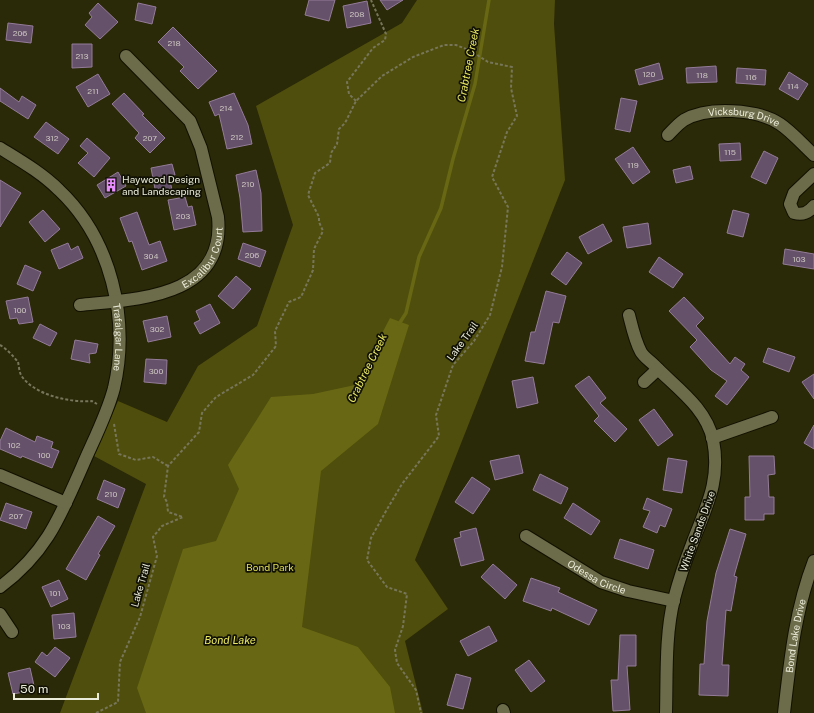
<svg xmlns="http://www.w3.org/2000/svg" width="814" height="713" viewBox="0 0 814 713" font-family="'Public Sans',sans-serif">
<rect width="100%" height="100%" fill="#2a2908"/>
<path fill="#4f4e0c" d="M417 0H555L554 24 565 180 415 560 448 609 405 641 423 713H60L146 484 94 456 118 401 167 422 198 366 257 326 293 225 256 106 402 23Z"/>
<path fill="#686714" d="M390 318 409 325 378 424 321 471 302 627 358 647 390 687 395 713H146L137 688 183 549 216 541 239 489 228 465 271 397 313 394 355 385Z"/>
<g fill="none" stroke-linecap="round" stroke-linejoin="round">
<path stroke="#686714" stroke-width="3.5" d="M399 324 406 313 419 257 441 208 453 159 475 84 489 0"/>
</g>
<g fill="#66516b" stroke="#937c98">
<path d="M309 0H335L329 21 305 15Z"/>
<path d="M380 0H403L387 10Z"/>
<path d="M367 1 371 23 347 28 343 6Z"/>
<path d="M98 3 118 22 100 39 85 25 92 17 89 13Z"/>
<path d="M138 3 156 7 152 24 135 20Z"/>
<path d="M8 23 33 26 31 43 6 40Z"/>
<path d="M173 27 217 71 198 89 180 71 184 67 158 42Z"/>
<path d="M72 44H92V67L72 68Z"/>
<path d="M659 63 663 79 639 85 635 70Z"/>
<path d="M716 66 717 82 687 83 686 68Z"/>
<path d="M737 68 766 70 765 85 736 83Z"/>
<path d="M789 72 808 84 798 100 779 89Z"/>
<path d="M98 74 110 94 88 107 76 87Z"/>
<path d="M0 88 19 102 22 96 36 105 28 119 0 101Z"/>
<path d="M124 93 144 114 142 115 165 138 150 153 135 138 139 133 112 104Z"/>
<path d="M234 93 248 125 252 144 227 149 219 114 215 116 209 102Z"/>
<path d="M621 98 637 101 630 132 615 129Z"/>
<path d="M46 122 69 139 58 154 34 137Z"/>
<path d="M87 138 110 158 94 177 78 163 88 153 80 146Z"/>
<path d="M740 143 741 160 720 161 719 144Z"/>
<path d="M633 147 650 172 633 184 615 159Z"/>
<path d="M764 151 778 158 766 184 751 177Z"/>
<path d="M172 164 175 175 169 176 172 190 156 194 151 168Z"/>
<path d="M690 166 693 179 676 183 673 170Z"/>
<path d="M256 170 261 193 262 231 243 232 240 198 236 175Z"/>
<path d="M118 172 126 186 105 198 97 185Z"/>
<path d="M0 180 21 193 0 227Z"/>
<path d="M185 197 188 207 192 206 196 225 174 230 168 200Z"/>
<path d="M43 210 60 229 45 242 29 222Z"/>
<path d="M733 210 749 214 743 237 727 233Z"/>
<path d="M137 212 149 245 160 241 167 261 142 270 132 241 129 242 120 218Z"/>
<path d="M648 223 651 244 627 248 623 227Z"/>
<path d="M603 224 612 241 588 254 579 237Z"/>
<path d="M68 243 71 250 78 246 83 258 59 269 51 250Z"/>
<path d="M243 243 266 251 260 267 238 259Z"/>
<path d="M785 249 814 254V269L783 264Z"/>
<path d="M567 252 582 263 566 285 551 274Z"/>
<path d="M659 257 683 274 673 288 649 272Z"/>
<path d="M25 265 41 272 33 291 17 284Z"/>
<path d="M236 276 251 289 233 309 218 296Z"/>
<path d="M546 291 566 296 559 323 553 322 544 364 525 361 531 332H535Z"/>
<path d="M28 297 33 322 19 324 17 318 10 319 6 301Z"/>
<path d="M684 297 704 318 696 326 730 364 735 357 745 364 741 370 749 377 727 405 715 396 727 381 711 370 690 347 697 340 669 311Z"/>
<path d="M210 304 220 323 200 334 194 323 200 320 196 311Z"/>
<path d="M167 316 171 337 148 342 143 321Z"/>
<path d="M40 324 57 333 50 346 33 338Z"/>
<path d="M75 340 98 344 96 353 89 354 90 363 71 359Z"/>
<path d="M768 348 795 357 789 372 763 362Z"/>
<path d="M146 359 167 360 166 384 144 382Z"/>
<path d="M814 374V399L802 382Z"/>
<path d="M589 376 606 398 600 403 627 429 615 442 594 421 599 416 575 386Z"/>
<path d="M533 377 538 403 517 408 512 381Z"/>
<path d="M654 409 673 435 658 446 639 420Z"/>
<path d="M814 425V449L804 443Z"/>
<path d="M6 428 35 442 37 436 53 442 51 448 59 451 52 468 22 456 21 458 0 449V441Z"/>
<path d="M519 455 523 473 495 480 490 461Z"/>
<path d="M749 456H774L775 474 768 475 769 497H774V514H764V520H745V497H750Z"/>
<path d="M668 458 687 461 682 493 663 490Z"/>
<path d="M540 474 568 488 561 504 533 490Z"/>
<path d="M472 477 490 489 473 514 455 502Z"/>
<path d="M104 480 125 489 118 508 97 499Z"/>
<path d="M647 498 672 509 665 527 660 525 657 533 643 527 650 511 643 509Z"/>
<path d="M6 503 32 512 26 529 0 520Z"/>
<path d="M573 503 600 521 591 535 564 518Z"/>
<path d="M98 516 115 526 98 554 100 555 86 580 66 569Z"/>
<path d="M476 528 484 560 461 566 454 539 461 537 460 532Z"/>
<path d="M730 529 746 534 734 576 737 577 731 611 726 610 722 665H729L728 696 699 695 700 664H704L707 621 716 573Z"/>
<path d="M620 539 654 550 648 569 614 558Z"/>
<path d="M493 564 517 585 505 599 481 577Z"/>
<path d="M531 578 560 588 558 592 597 610 589 625 552 608 551 611 523 601Z"/>
<path d="M59 580 68 599 51 607 42 587Z"/>
<path d="M74 613 76 637 54 639 52 615Z"/>
<path d="M489 626 497 641 468 656 460 641Z"/>
<path d="M620 635H636V666H627L630 710 613 711 611 680H618Z"/>
<path d="M55 647 70 658 55 677 35 662 42 652 47 656Z"/>
<path d="M529 660 545 681 531 692 515 670Z"/>
<path d="M30 668 35 690 13 694 8 673Z"/>
<path d="M456 674 471 678 463 709 447 705Z"/>
</g>
<g fill="none" stroke-linecap="round" stroke-linejoin="round">
<g stroke="#121100" stroke-width="14">
<g id="minor">
<path id="s1" d="M668 135C673 130 678 124 684 120 708 106 758 109 780 124 792 132 803 145 814 155"/>
<path id="s2" d="M0 148C21 161 42 173 59 190 111 239 130 319 114 388 107 415 93 441 82 467 60 517 46 553 0 587"/>
<path d="M814 174 794 193 790 204 794 213C803 215 808 213 814 206"/>
<path id="s3" d="M80 305C137 299 226 298 218 217L201 148 190 121 126 56"/>
<path d="M629 315C632 327 635 341 641 352 644 357 650 361 654 365 675 387 706 407 713 440 721 481 706 507 692 544 685 562 679 580 674 599 665 635 667 676 666 713"/>
<path d="M644 382 658 369"/>
<path d="M712 438 772 417"/>
<path d="M0 475 66 503"/>
<path id="s4" d="M526 536 601 582 628 591 674 601"/>
<path d="M0 614 12 632"/>
<path d="M503 710 504 713"/>
<path id="s5" d="M784 713C790 661 795 610 814 561"/>
</g>
</g>
<g stroke="#77765b" stroke-width="2" stroke-dasharray="3 2" stroke-linecap="butt">
<path d="M356 101 349 94 347 82 373 48 385 40 386 34 371 0"/>
<path d="M0 345C6 348 14 357 18 362 19 366 19 371 21 375 33 395 71 403 92 401L97 404"/>
<path d="M114 424 119 454 136 460 153 457 168 466"/>
<path d="M96 713 118 702 120 662 140 617 157 556 153 537 162 526 183 517 168 512 167 502 164 497 168 466 199 432 202 413 216 397 253 375 276 346 275 331 289 302 301 297 313 270 314 249 323 231 319 222V217L308 195 315 173 330 163 331 153 337 144 339 129 345 123 356 101 382 76 413 57 444 45H456L471 51 488 62 512 67 511 88 517 116 507 132 492 177 508 207 502 267 490 315 474 341 453 365 436 415 439 436 402 484 386 511 371 538 367 560 387 587 407 594 403 626 395 650 397 663 416 690 421 713"/>
</g>
<use href="#minor" stroke="#6c6c4b" stroke-width="12"/>
</g>
<defs>
<g id="building-bare" transform="scale(1.08)"><path d="M-4-6H4V6H1V3H-1V6H-4ZM-2.5-4.3h1.7v1.8h-1.7ZM.8-4.3h1.7v1.8H.8ZM-2.5-1h1.7V.8h-1.7ZM.8-1h1.7V.8H.8Z" fill="#e98eff" stroke="#111105" stroke-width="2.5" paint-order="stroke"/></g>
</defs>
<g fill-rule="evenodd">
<use href="#building-bare" x="111" y="185"/>
</g>
<g text-anchor="middle" stroke-width="3.5" stroke-linejoin="round" paint-order="stroke">
<g font-size="8" fill="#cac4be">
<text x="357" y="17">208</text>
<text x="20" y="36">206</text>
<text x="174" y="46">218</text>
<text x="82" y="59">213</text>
<text x="649" y="77">120</text>
<text x="702" y="78">118</text>
<text x="751" y="80">116</text>
<text x="793" y="89">114</text>
<text x="93" y="94">211</text>
<text x="226" y="111">214</text>
<text x="237" y="140">212</text>
<text x="52" y="141">312</text>
<text x="150" y="141">207</text>
<text x="730" y="155">115</text>
<text x="633" y="168">119</text>
<text x="248" y="187">210</text>
<text x="183" y="219">203</text>
<text x="252" y="258">206</text>
<text x="151" y="259">304</text>
<text x="799" y="262">103</text>
<text x="20" y="313">100</text>
<text x="157" y="332">302</text>
<text x="156" y="374">300</text>
<text x="14" y="448">102</text>
<text x="44" y="458">100</text>
<text x="111" y="497">210</text>
<text x="16" y="519">207</text>
<text x="55" y="596">101</text>
<text x="64" y="629">103</text>
</g>
<g font-size="10" fill="#ebebd9" stroke="#111105">
<text dy="4" stroke="none"><textPath href="#s1" startOffset="84">Vicksburg Drive</textPath></text>
<text dy="4" stroke="none"><textPath href="#s3" startOffset="141">Excalibur Court</textPath></text>
<text dy="4" stroke="none"><textPath href="#s2" startOffset="236">Trafalgar Lane</textPath></text>
<text transform="translate(462 341) rotate(-54)" y="4">Lake Trail</text>
<text transform="translate(697 531) rotate(-70)" y="4">White Sands Drive</text>
<text dy="4" stroke="none"><textPath href="#s4" startOffset="82">Odessa Circle</textPath></text>
<text transform="translate(140 585) rotate(-74)" y="4">Lake Trail</text>
<text dy="4" stroke="none"><textPath href="#s5" startOffset="78">Bond Lake Drive</textPath></text>
</g>
<g font-size="10" fill="#ebebd9" stroke="#111105" text-anchor="start">
<text x="122" y="183">Haywood Design<tspan x="122" dy="12">and Landscaping</tspan></text>
</g>
<g font-size="10" fill="#dfdd56" stroke="#111105">
<text x="270" y="571">Bond Park</text>
</g>
<g font-size="11" font-style="italic" fill="#eae962" stroke="#111105">
<text transform="translate(468 65) rotate(-79)" y="4">Crabtree Creek</text>
<text transform="translate(367 368) rotate(-64)" y="4">Crabtree Creek</text>
<text x="230" y="644">Bond Lake</text>
</g>
</g>
<path d="M14 693v6h84v-6" fill="none" stroke="#ebebd9" stroke-width="2"/>
<text x="20" y="693" font-size="12" fill="#ebebd9" stroke="#111105" stroke-width="3" paint-order="stroke">50 m</text>
</svg>
